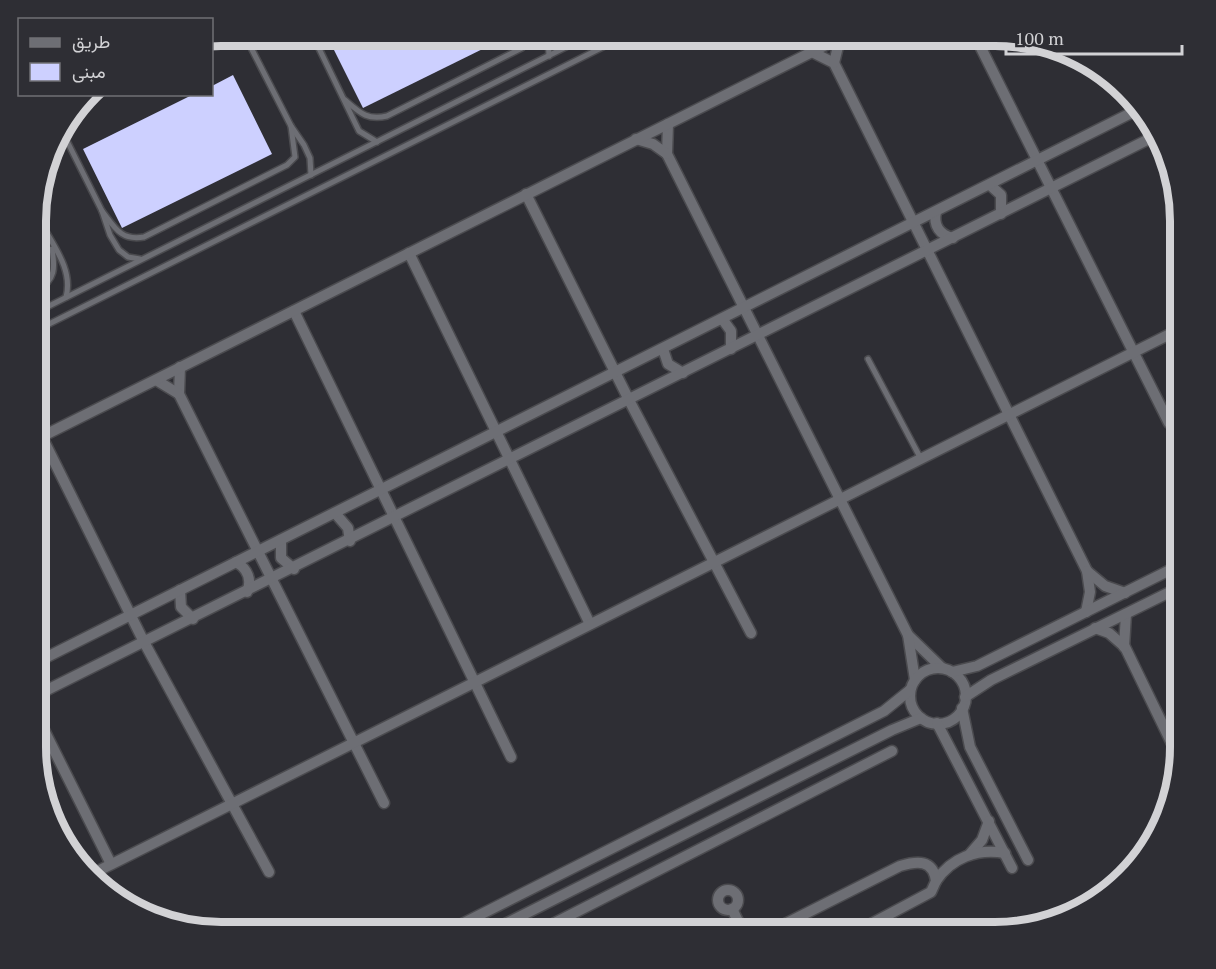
<svg xmlns="http://www.w3.org/2000/svg" width="1216" height="969" viewBox="0 0 1216 969" font-family="'PT Serif',Vazirmatn,serif">
<rect width="100%" height="100%" fill="#2e2e34"/>
<g fill="#cdd0ff">
<path d="M327 36H509L363 108Z"/>
<path d="M233 75 272 154 122 228 83 149 194 94H212V86Z"/>
</g>
<g fill="none" stroke-linecap="round" stroke-linejoin="round">
<g stroke="#4b4b4f" stroke-width="8">
<g id="lane">
<path d="M245 36 291 126 304 145 310 158 311 175"/>
<path d="M313 36 359 131 377 142"/>
<path d="M548 36 549 56"/>
<path d="M212 39 215 37"/>
<path d="M345 100C359 112 367 121 387 116L522 48 532 36"/>
<path d="M82 104 100 94"/>
<path d="M61 129 102 211 110 235 119 250 128 257 140 259"/>
<path d="M102 211C115 228 121 241 144 237L287 165 295 157 291 126"/>
<path d="M38 217C50 242 74 268 66 297"/>
<path d="M37 290C56 280 55 267 52 249"/>
<path d="M37 312 588 36"/>
<path d="M37 330 625 36"/>
<path d="M868 359 921 459"/>
</g>
</g>
<g stroke="#4b4b4f" stroke-width="13">
<g id="street">
<path d="M975 36 1169 423"/>
<path d="M812 52 834 63 1087 571 1090 592 1086 612"/>
<path d="M834 63 840 38"/>
<path d="M668 124 667 154 908 635 942 668"/>
<path d="M636 139 653 144 667 154"/>
<path d="M990 185 1001 195V214"/>
<path d="M526 194 629 400 751 633"/>
<path d="M936 212C933 226 940 235 953 238"/>
<path d="M409 253 590 624"/>
<path d="M294 311 511 757"/>
<path d="M723 320 731 331V349"/>
<path d="M663 349 668 364 683 373"/>
<path d="M180 367 179 394 384 803"/>
<path d="M156 380 179 394"/>
<path d="M42 437 144 642 269 872"/>
<path d="M37 439 844 36"/>
<path d="M335 513 348 528 350 541"/>
<path d="M281 540V558L294 569"/>
<path d="M236 562C248 569 252 580 247 592"/>
<path d="M1087 571 1105 586 1125 593"/>
<path d="M180 590 181 607 193 619"/>
<path d="M1095 628 1109 633 1125 647 1176 752"/>
<path d="M908 635 915 680"/>
<path d="M1124 647 1126 614"/>
<path d="M37 662 1137 110"/>
<circle cx="938" cy="696" r="28"/>
<path d="M952 672 977 666 1180 565"/>
<path d="M37 695 1155 136"/>
<path d="M965 697 991 680 1180 587"/>
<path d="M962 708 970 747 1028 860"/>
<path d="M37 716 111 864"/>
<path d="M937 723 1012 868"/>
<path d="M969 855 982 840 989 821"/>
<path d="M90 875 1180 329"/>
<path d="M936 881C951 858 977 848 1005 853"/>
<circle cx="728" cy="900" r="10"/>
<path d="M732 909 744 933"/>
<path d="M444 933 884 711 910 690"/>
<path d="M487 933 892 730 921 718"/>
<path d="M535 933 892 751"/>
<path d="M767 933 900 866C917 861 933 859 936 881L931 892 854 933"/>
</g>
</g>
<use href="#lane" stroke="#6d6e74" stroke-width="5"/>
<use href="#street" stroke="#6d6e74" stroke-width="10"/>
</g>
<path d="M0 0H1216V969H0ZM221 46H995A175 175 0 0 1 1170 221V747A175 175 0 0 1 995 922H221A175 175 0 0 1 46 747V221A175 175 0 0 1 221 46Z" fill="#2e2e34" fill-rule="evenodd"/>
<path fill="none" stroke="#d2d2d5" stroke-width="8" d="M221 46H995A175 175 0 0 1 1170 221V747A175 175 0 0 1 995 922H221A175 175 0 0 1 46 747V221A175 175 0 0 1 221 46Z"/>
<rect x="18" y="18" width="195" height="78" fill="#2e2e34" stroke="#707074" stroke-width="1.5"/>
<rect x="30" y="38" width="30" height="9" fill="#6d6e74" stroke="#707074" stroke-width="1.5"/>
<text x="72" y="48" font-size="18" fill="#d2d2d5">طريق</text>
<rect x="30" y="63" width="30" height="18" fill="#cdd0ff" stroke="#707074" stroke-width="1.5"/>
<text x="72" y="78" font-size="18" fill="#d2d2d5">مبنى</text>
<path d="M1006 45v9h176v-9" fill="none" stroke="#d2d2d5" stroke-width="3"/>
<text x="1015" y="45" font-size="18" fill="#d2d2d5" stroke="#2e2e34" stroke-width="4.5" paint-order="stroke">100 m</text>
</svg>
